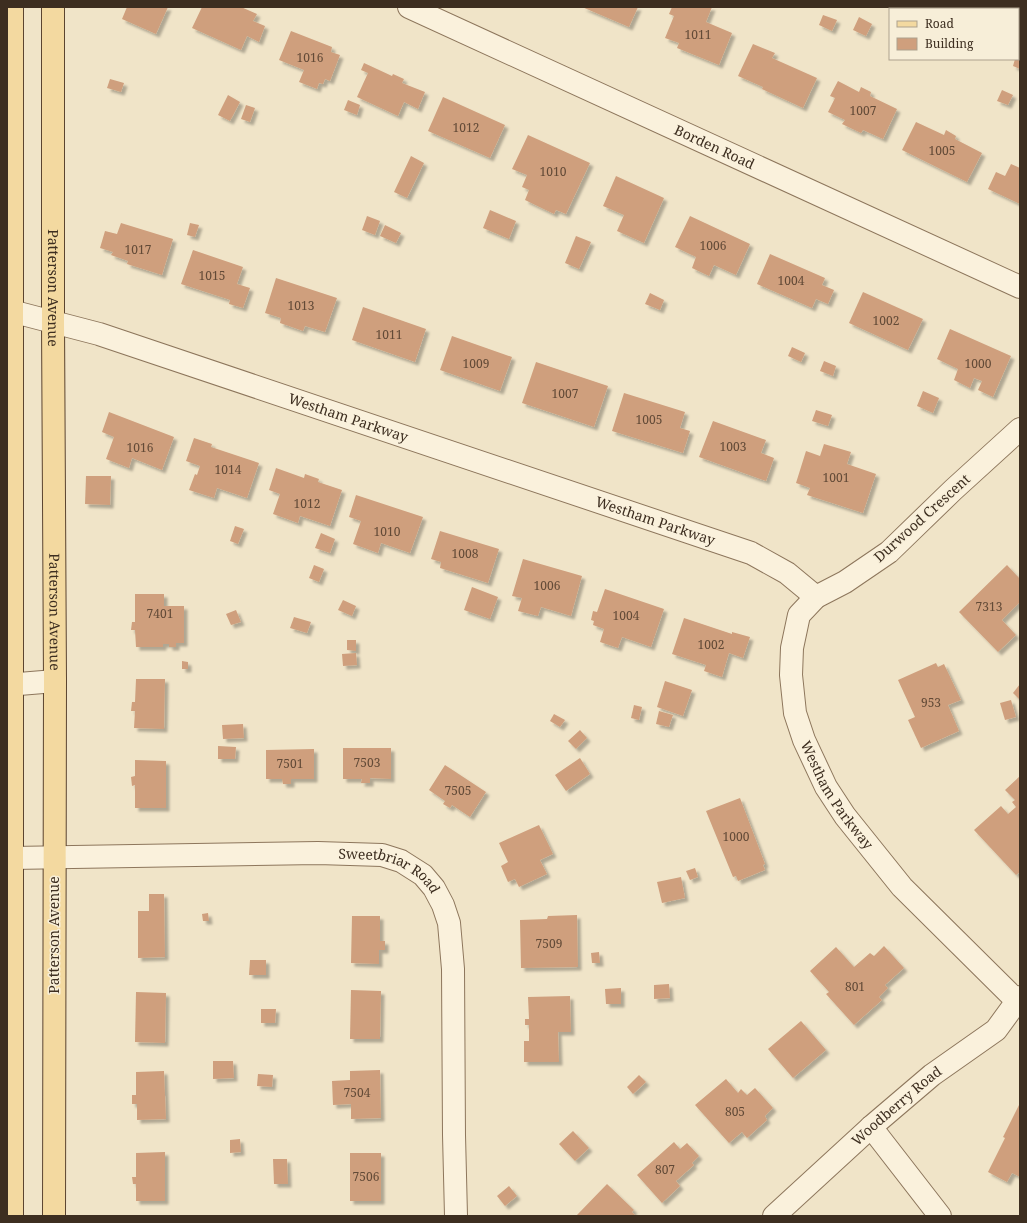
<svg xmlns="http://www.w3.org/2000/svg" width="1027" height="1223" viewBox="0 0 1027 1223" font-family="'Noto Serif',serif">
<defs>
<filter id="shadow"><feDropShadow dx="3.5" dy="3.5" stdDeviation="1" flood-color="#0004"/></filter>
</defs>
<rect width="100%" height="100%" fill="#f0e4c8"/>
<g fill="#cf9f7d" filter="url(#shadow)">
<path d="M127 7H168L156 34 122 19Z"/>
<path d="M202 7H241L257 14 253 21 265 26 259 42 247 36 241 50 192 28Z"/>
<path d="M582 7H638L629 27Z"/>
<path d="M672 7H712L706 22 732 33 719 65 677 48 679 43 665 38 674 16 669 14Z"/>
<path d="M823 15 837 20 832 31 819 25Z"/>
<path d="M859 17 872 24 866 36 853 30Z"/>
<path d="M291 31 332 47 331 52 340 55 330 81 325 79 323 84 319 83 317 89 299 82 304 70 279 60Z"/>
<path d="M753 44 775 53 772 58 817 78 803 108 762 89 763 87 738 76Z"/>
<path d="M1018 57 1020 58V69L1013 66 1015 59H1018Z"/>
<path d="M364 63 392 76 393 74 404 79 402 83 425 92 418 109 404 102 398 116 357 97 368 73 361 70Z"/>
<path d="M110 79 124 83 121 92 107 88Z"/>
<path d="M838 81 859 92 861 87 871 92 870 96 897 109 883 139 863 130 861 133 842 124 845 120 828 112 835 98 830 96Z"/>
<path d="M1002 90 1013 95 1008 105 997 101Z"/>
<path d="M228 95 240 102 230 121 218 115Z"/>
<path d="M443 97 505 125 490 158 428 131Z"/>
<path d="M348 100 360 105 357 115 344 110Z"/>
<path d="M246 105 255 108 250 122 241 119Z"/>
<path d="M916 122 944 135 946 130 956 136 955 139 982 153 967 182 902 150Z"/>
<path d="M528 135 590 163 566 214 556 210 554 214 525 200 529 190 522 187 527 175 512 169Z"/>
<path d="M411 156 424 163 407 198 394 192Z"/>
<path d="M1011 164 1020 168V204L988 189 996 172 1005 176Z"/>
<path d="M616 176 664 198 644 243 617 231 624 215 603 206Z"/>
<path d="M490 210 516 221 509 239 483 228Z"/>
<path d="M367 216 380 221 375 235 362 230Z"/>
<path d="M690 216 750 244 736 275 714 265 709 276 692 268 696 257 675 247Z"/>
<path d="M121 223 173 239 162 275 127 264 128 261 111 255 113 252 100 248 105 231 117 234Z"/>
<path d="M190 223 199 225 195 237 187 235Z"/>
<path d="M385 225 401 233 396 243 380 236Z"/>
<path d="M576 236 591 242 579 269 565 263Z"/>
<path d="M193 250 243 267 237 284 250 288 243 308 229 304 230 300 181 284Z"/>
<path d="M770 254 825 278 822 285 834 290 828 304 816 299 812 308 757 284Z"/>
<path d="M276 278 337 298 325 332 305 326 303 331 280 323 281 318 265 313Z"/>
<path d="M863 292 923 319 908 350 849 323Z"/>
<path d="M650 293 664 300 660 310 645 304Z"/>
<path d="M363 307 426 329 415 362 352 340Z"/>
<path d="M950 329 1011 356 993 397 978 390 982 381 974 378 970 388 954 380 958 369 937 359Z"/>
<path d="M452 336 512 357 500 391 440 370Z"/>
<path d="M792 347 805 353 801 362 788 356Z"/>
<path d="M824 361 836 366 833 376 820 371Z"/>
<path d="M536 362 608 386 594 427 522 403Z"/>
<path d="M923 391 939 398 933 413 917 406Z"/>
<path d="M624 393 685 412 680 428 690 431 683 453 612 431Z"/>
<path d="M816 410 832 415 828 426 812 421Z"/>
<path d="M109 412 174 437 162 470 132 458 129 468 106 459 114 437 102 432Z"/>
<path d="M713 421 766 440 761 453 774 458 766 481 699 457Z"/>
<path d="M194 438 212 444 211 447 259 463 247 498 217 488 214 498 189 490 195 474 197 475 200 466 186 461Z"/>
<path d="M824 444 851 452 847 464 876 474 863 513 807 495 810 488 796 483 806 451 820 456Z"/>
<path d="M276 468 304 478 305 474 319 479 318 482 342 490 330 526 300 516 298 523 273 514 280 494 269 490Z"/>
<path d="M86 476H111L110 505 85 504Z"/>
<path d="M356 495 423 517 410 553 381 543 378 553 353 544 361 521 349 517Z"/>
<path d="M235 526 244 529 238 544 230 541Z"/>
<path d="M440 531 499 549 488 583 440 568 441 562 431 559Z"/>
<path d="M321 533 335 539 330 553 315 548Z"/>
<path d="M523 559 582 576 571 616 541 607 538 616 518 611 522 598 512 596Z"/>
<path d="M314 565 324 569 319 582 309 578Z"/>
<path d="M1007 565 1020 579V602L1002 620 1016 635 998 652 959 612Z"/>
<path d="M472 587 498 597 490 619 464 610Z"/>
<path d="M605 589 664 609 651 647 622 637 618 648 600 642 604 629 593 625 594 621 591 620 593 611 597 612Z"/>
<path d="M135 594H164V606H184V643H176V647H169V644H163V647H136L135 630H131L132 622H135Z"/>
<path d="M343 600 356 606 352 616 338 610Z"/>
<path d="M236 610 241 622 231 625 226 614Z"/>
<path d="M294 617 311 622 307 633 290 628Z"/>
<path d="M684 618 732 634V632L750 637 743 658 729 653 722 677 704 671 706 665 672 654Z"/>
<path d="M347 640H356V651L347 650Z"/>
<path d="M356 653 357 665 343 666 342 654Z"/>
<path d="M182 661 188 662V669H182Z"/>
<path d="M936 663 938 667 944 664 961 700 948 705 959 731 921 748 908 720 915 717 898 680Z"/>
<path d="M136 679H165L164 729 134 728 135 711H131L132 702H135Z"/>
<path d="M665 681 692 690 683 716 657 707Z"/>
<path d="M1020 684V700L1013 693Z"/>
<path d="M1011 700 1016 717 1005 720 1000 703Z"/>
<path d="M634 705 642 707 639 720 631 718Z"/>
<path d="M659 711 673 715 669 727 656 724Z"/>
<path d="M554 714 565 720 560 727 550 721Z"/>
<path d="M243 724 244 738 223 739 222 725Z"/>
<path d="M580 730 587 738 576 749 568 741Z"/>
<path d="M218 746 236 747 235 759H218Z"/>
<path d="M343 748H391V779L370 778V783H361L362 779H343Z"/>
<path d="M314 749V779H291V784H283L282 779H266V750Z"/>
<path d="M580 758 590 774 566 791 555 775Z"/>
<path d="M135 760 166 761V808H135V785L132 786 131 777 135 776Z"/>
<path d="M445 765 486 792 470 817 452 805 450 808 443 804 445 801 429 790Z"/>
<path d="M1020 776V872L1016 875 974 830 1001 806 1008 814 1016 807 1012 802 1015 800 1005 790Z"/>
<path d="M740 798 765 864 763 865 765 870 738 881 736 876 733 877 706 811Z"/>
<path d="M539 825 553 854 540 860 547 874 519 887 515 879 508 882 501 866 508 862 499 843Z"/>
<path d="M695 868 698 877 690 880 686 871Z"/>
<path d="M681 877 685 898 662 903 657 882Z"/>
<path d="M149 894H164L165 957 138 958V911H149Z"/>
<path d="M208 913 209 921H203L202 914Z"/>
<path d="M577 915 578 967 521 968 520 920 547 919 548 916Z"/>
<path d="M352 916H380V941H385V950H379V964L351 963Z"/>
<path d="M884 946 904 968 885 985 888 988 879 997 882 1000 854 1025 826 994 829 992 810 971 836 947 854 967 870 953 874 956Z"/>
<path d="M599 952 600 963H592L591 953Z"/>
<path d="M250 960H266V975H249Z"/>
<path d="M669 984 670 998 654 999V985Z"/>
<path d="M621 988V1004H606L605 989Z"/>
<path d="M351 990 381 991 380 1039H350Z"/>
<path d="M136 992 166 993 165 1043 135 1042Z"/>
<path d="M570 996 571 1032H558L559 1062H524V1041H529V1025H525V1019H529L528 997Z"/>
<path d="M261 1009H276L275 1023H261Z"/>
<path d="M801 1021 826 1050 793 1078 768 1049Z"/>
<path d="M213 1061H233L234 1078 213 1079Z"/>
<path d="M380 1070 381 1118 351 1119V1104L333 1105 332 1081 350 1080V1071Z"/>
<path d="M164 1071 166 1119 137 1120V1104H132V1095H136V1072Z"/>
<path d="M258 1074 273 1075 272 1087 257 1086Z"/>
<path d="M639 1075 646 1082 633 1094 627 1087Z"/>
<path d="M726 1079 738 1093 741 1089 747 1095 755 1088 773 1108 765 1116 767 1120 747 1138 742 1132 729 1143 695 1105Z"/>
<path d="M1019 1105 1020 1106V1177L1012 1173 1007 1182 988 1172 1005 1138 1003 1137Z"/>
<path d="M573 1131 589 1148 575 1161 559 1144Z"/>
<path d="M240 1139 241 1152 230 1153V1140Z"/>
<path d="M674 1142 680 1149 687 1143 699 1156 692 1163 694 1165 676 1181 680 1186 662 1203 637 1175Z"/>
<path d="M165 1152V1201H136V1184H133L132 1177H136V1153Z"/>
<rect x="350" y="1153" width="31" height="48"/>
<path d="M273 1159H287L288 1184H274Z"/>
<path d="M607 1184 634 1210 632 1212 636 1216H576Z"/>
<path d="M509 1186 517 1196 505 1206 497 1196Z"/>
</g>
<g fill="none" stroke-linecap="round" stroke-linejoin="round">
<g stroke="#8d765c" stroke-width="24">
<g id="minor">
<path id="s1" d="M409 7 1020 287"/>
<path id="s2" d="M7 310 99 334 751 553 787 573 816 597"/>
<path id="s3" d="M1020 429 953 490 889 552 845 582 816 597 799 615 792 648 791 675 795 713 804 740 826 787 845 816 902 887 1020 1004"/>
<path d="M7 685 55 681"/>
<path id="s4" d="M12 858 318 853 382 855 401 861 423 875 434 888 443 905 449 923 453 969 454 1135 456 1216"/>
<path d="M871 1127 940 1216"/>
<path id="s5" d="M774 1216 871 1127 932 1075 996 1030 1020 997"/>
</g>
</g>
<g stroke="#5b4430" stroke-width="24">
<g id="primary">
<path d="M12 7V1216"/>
<path id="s6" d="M53 7V322L55 681 54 1216"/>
</g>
</g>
<use href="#minor" stroke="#faf1dc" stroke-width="22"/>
<use href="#primary" stroke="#f3d9a0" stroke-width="22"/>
</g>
<g text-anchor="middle" stroke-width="3" stroke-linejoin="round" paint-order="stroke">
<g font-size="12" fill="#624a37">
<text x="698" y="39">1011</text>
<text x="310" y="62">1016</text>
<text x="863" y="115">1007</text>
<text x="466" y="132">1012</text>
<text x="942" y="155">1005</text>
<text x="553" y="176">1010</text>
<text x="713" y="250">1006</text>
<text x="138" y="254">1017</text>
<text x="212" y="280">1015</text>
<text x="791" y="285">1004</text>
<text x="301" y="310">1013</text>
<text x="886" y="325">1002</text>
<text x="389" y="339">1011</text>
<text x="476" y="368">1009</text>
<text x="978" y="368">1000</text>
<text x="565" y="398">1007</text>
<text x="649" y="424">1005</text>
<text x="733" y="451">1003</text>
<text x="140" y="452">1016</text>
<text x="228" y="474">1014</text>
<text x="836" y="482">1001</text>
<text x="307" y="508">1012</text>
<text x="387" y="536">1010</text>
<text x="465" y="558">1008</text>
<text x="547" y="590">1006</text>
<text x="989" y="611">7313</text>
<text x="160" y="618">7401</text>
<text x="626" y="620">1004</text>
<text x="711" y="649">1002</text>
<text x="931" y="707">953</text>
<text x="367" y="767">7503</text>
<text x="290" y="768">7501</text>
<text x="458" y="795">7505</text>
<text x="736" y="841">1000</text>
<text x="549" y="948">7509</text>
<text x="855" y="991">801</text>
<text x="357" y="1097">7504</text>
<text x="735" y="1116">805</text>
<text x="665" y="1174">807</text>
<text x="366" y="1181">7506</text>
</g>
<g font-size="14" fill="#3d2e20" stroke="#f7eed8">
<text dy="5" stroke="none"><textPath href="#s1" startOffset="336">Borden Road</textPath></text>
<text dy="5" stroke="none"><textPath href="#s6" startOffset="281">Patterson Avenue</textPath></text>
<text dy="5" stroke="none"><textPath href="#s2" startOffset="358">Westham Parkway</textPath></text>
<text transform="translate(922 518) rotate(-42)" y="5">Durwood Crescent</text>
<text dy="5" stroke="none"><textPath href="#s2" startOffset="682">Westham Parkway</textPath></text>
<text dy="5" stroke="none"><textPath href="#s6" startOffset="605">Patterson Avenue</textPath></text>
<text dy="5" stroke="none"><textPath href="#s3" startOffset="482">Westham Parkway</textPath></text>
<text dy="5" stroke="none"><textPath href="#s4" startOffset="382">Sweetbriar Road</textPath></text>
<text transform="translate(54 935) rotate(-90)" y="5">Patterson Avenue</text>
<text dy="5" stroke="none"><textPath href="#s5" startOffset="165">Woodberry Road</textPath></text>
</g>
</g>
<rect width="1027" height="1223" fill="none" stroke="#3d2e20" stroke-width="16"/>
<rect x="889" y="8" width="130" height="52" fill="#f7eed8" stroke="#ada18e"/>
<rect x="897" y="21" width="20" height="6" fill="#f3d9a0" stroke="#ada18e"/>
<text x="925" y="28" font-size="12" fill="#3d2e20">Road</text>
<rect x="897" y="38" width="20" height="12" fill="#cf9f7d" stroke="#ada18e"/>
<text x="925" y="48" font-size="12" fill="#3d2e20">Building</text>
</svg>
